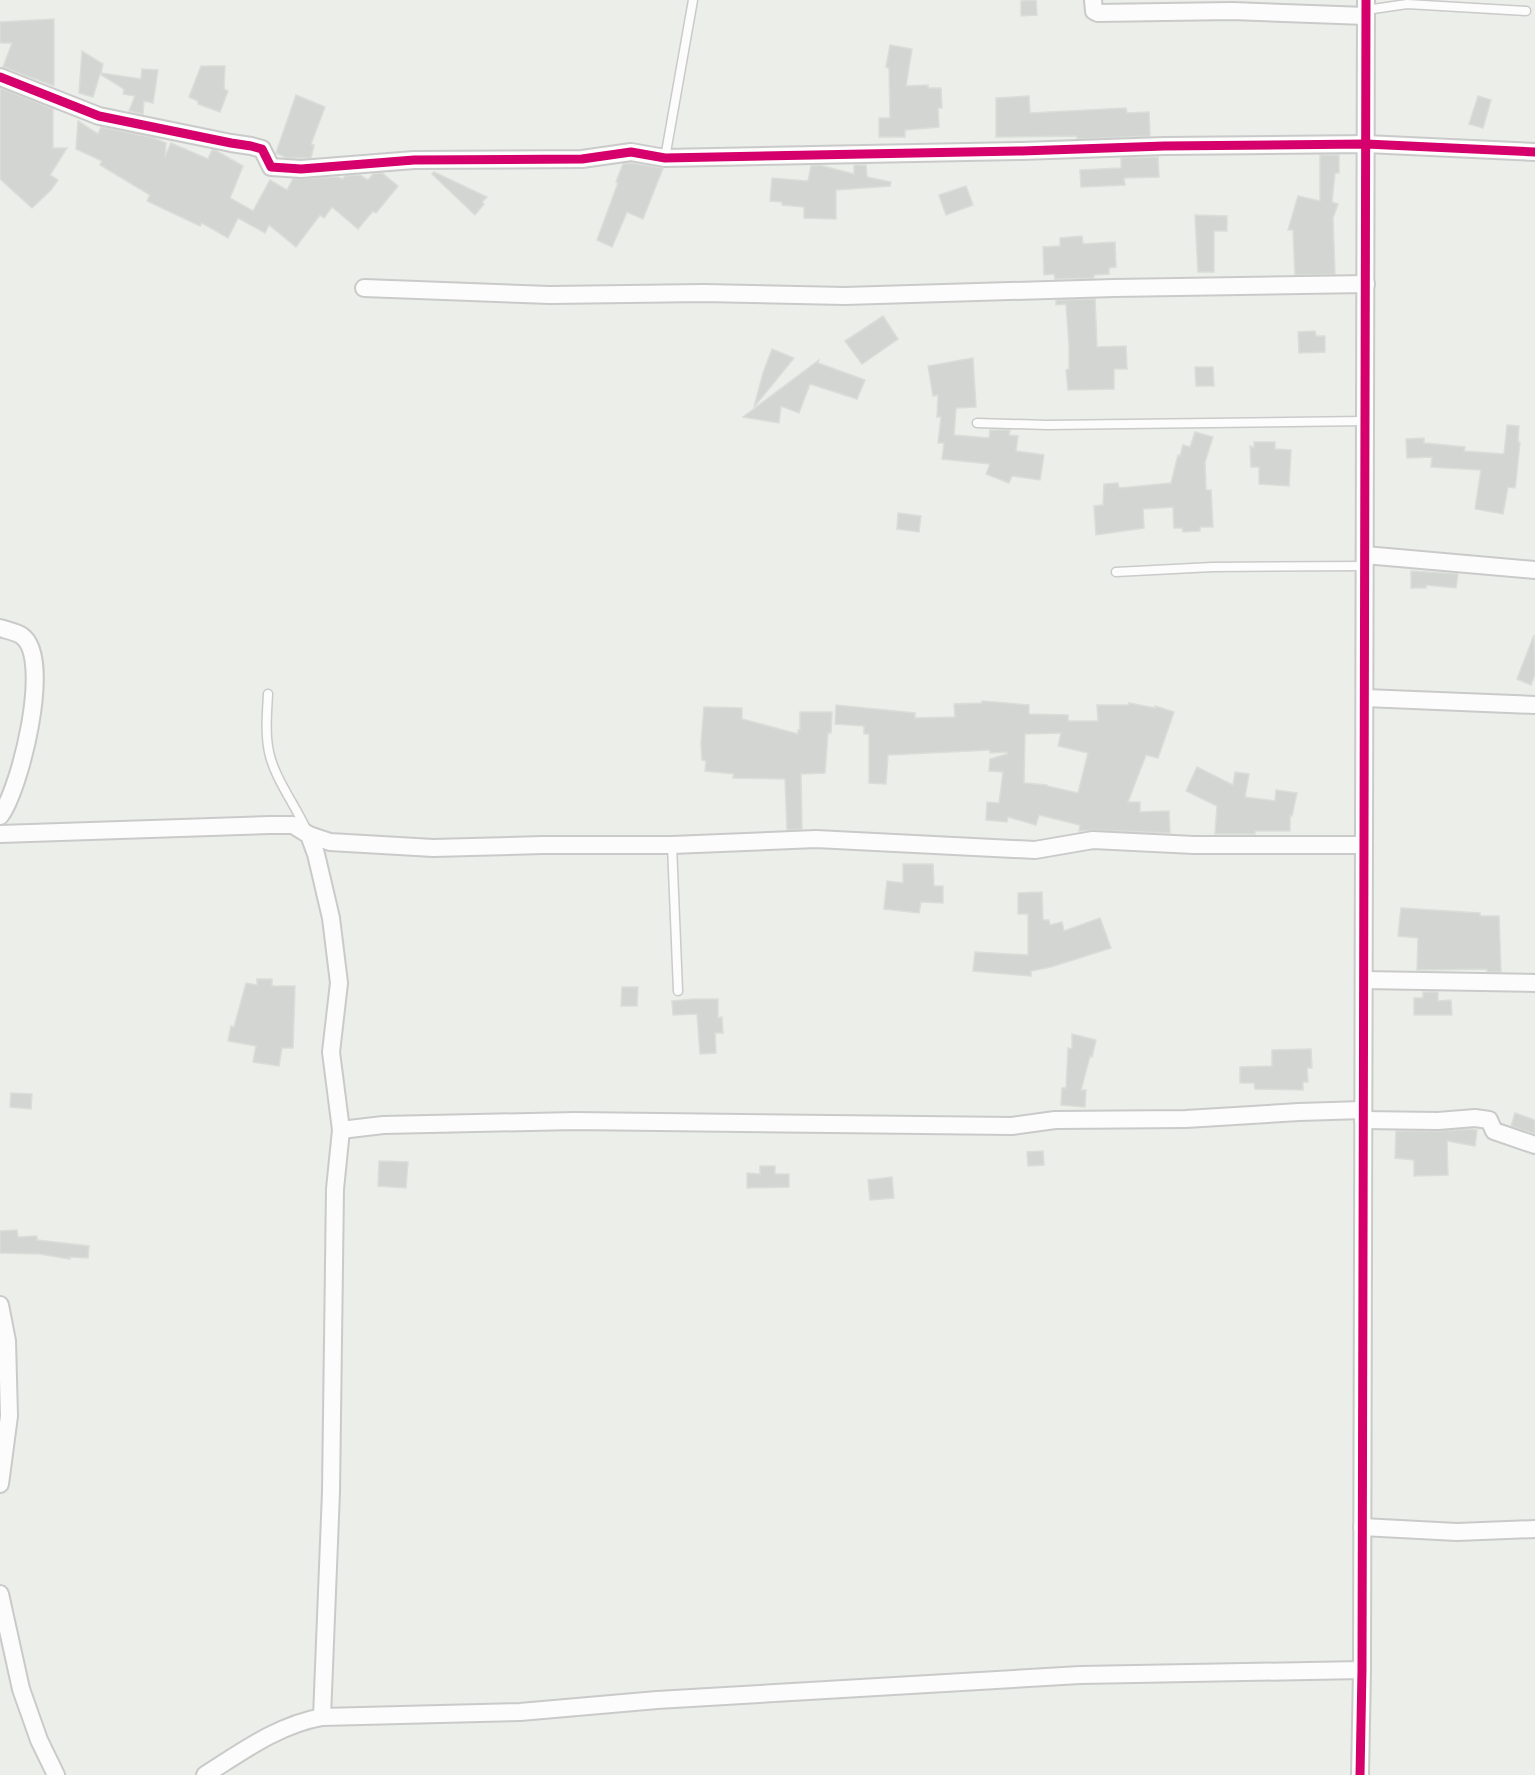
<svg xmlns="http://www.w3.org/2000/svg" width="1535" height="1775" viewBox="0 0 1535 1775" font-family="'DejaVu Sans',sans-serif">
<rect width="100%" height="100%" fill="#ebeee9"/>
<g fill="#d2d5d2" stroke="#daddd8" stroke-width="1.5" fill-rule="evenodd">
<path d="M1036 0 1037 15 1021 16V1Z"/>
<path d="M54 19V86L3 67 12 43H0V22Z"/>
<path d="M890 45 912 49 906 86 928 85V88H941L942 108H938L939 127 905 130V137H879V118H890L889 68 886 67Z"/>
<path d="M82 51 103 64 101 73 141 79 142 69 158 70 153 103 144 101 143 114 129 111 135 96 123 94 124 89 100 74 93 97 79 93Z"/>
<path d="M201 66H225L224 89 228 91 220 112 198 104V101L189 97Z"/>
<path d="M0 88 53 109V148H67L50 175 58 180 51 190 32 208 0 179Z"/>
<path d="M296 95 325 107 311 144 314 145 311 158H287L276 153Z"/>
<path d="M1029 96 1030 113 1126 108 1127 113 1149 112 1150 136 1077 139V136L996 137V98Z"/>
<path d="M1478 96 1491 100 1483 128 1469 124Z"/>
<path d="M78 121 98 134 101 127 154 138 166 143 165 157 171 143 208 159 212 150H215L243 166 230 198 253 211 270 180 287 190 293 179 338 177 343 179 345 176 360 175 368 180 373 174 382 173 398 186 376 213 373 211 358 229 332 207 324 218 320 215 296 247 269 225 265 233 238 218 228 238 202 223 200 226 147 201 150 195 100 165 102 161 76 149Z"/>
<path d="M1320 155H1339V173H1335L1332 202 1338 204 1333 218 1335 274 1295 275 1293 230H1288L1298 196 1320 201Z"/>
<path d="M1158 157 1159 177 1124 178 1125 185 1081 187 1080 170 1121 168V158Z"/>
<path d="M631 163 663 168 643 219 627 212 612 247 597 240 618 183 616 182 623 164Z"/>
<path d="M819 165 854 174V165H866L867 177 891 182 890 186 836 190V219L804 218V207L782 205V202L770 201 772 178 808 181 811 166Z"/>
<path d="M434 172 487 197 482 202 484 204 475 215 432 174Z"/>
<path d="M966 186 973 205 946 215 939 195Z"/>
<path d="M1195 215 1227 216V231H1214V272H1198Z"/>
<path d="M1082 236 1083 244 1115 242 1116 267 1109 268V274L1094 275V278L1055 279 1054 274 1044 275 1043 247 1060 246V238Z"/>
<path d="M1095 299 1097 347 1126 346 1127 369H1114V389L1068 390 1066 370 1069 369V345L1066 304 1056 305V300Z"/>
<path d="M883 316 898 339 862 364 845 341Z"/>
<path d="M1315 331 1316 336H1325V352L1299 353 1298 332Z"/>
<path d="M772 349 794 358 754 407 763 373Z"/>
<path d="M973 358 976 407 956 408 954 435 989 438 990 430H1010L1009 435 1018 436 1016 451 1044 455 1040 480 1012 476 1009 483 986 474 990 464 942 459 944 443H938L941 417H937L938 395 933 396 928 366Z"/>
<path d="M819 360 818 363 865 380 857 399 810 384 799 413 781 406 779 423 743 417Z"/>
<path d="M1195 367H1213L1214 386H1196Z"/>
<path d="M1507 425 1519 426 1518 442H1520L1516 481 1515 488 1508 487 1503 514 1475 509 1481 470 1431 467 1432 457 1407 458 1406 439 1424 438V443L1465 447 1464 451 1504 454Z"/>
<path d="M1195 432 1213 437 1205 462 1206 490H1211L1213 527H1200V531L1183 532 1182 528H1174L1173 507 1143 509 1144 528 1096 535 1094 506 1103 505 1104 484 1118 483 1119 488 1171 483 1178 455 1180 456 1183 445 1190 447Z"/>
<path d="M1254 442H1275V449L1291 450 1289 486 1259 484V467H1251L1250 446 1254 448Z"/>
<path d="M898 513 921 516 919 532 897 529Z"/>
<path d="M1411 571 1458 574 1456 588 1426 585V588H1411Z"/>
<path d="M1534 635 1535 674 1531 685 1517 679Z"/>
<path d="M982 701 1029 705V714L1068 715V721H1098L1097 705H1129V703L1155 708V706L1174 712 1158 758 1146 755 1128 802H1140V812L1169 811 1170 833 1094 830 1079 831 1080 825 1039 815 1036 825 1008 817 1007 822 986 820 987 802 999 803 1003 772 989 771 990 759 1007 754V752L990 753V750L888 755 886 784 869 783V734H864V726L835 724 836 705 915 713V718L955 717 954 704 982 703ZM1061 733 1058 746 1088 753 1078 793 1047 786V785L1024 783 1025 734Z"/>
<path d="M704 707 742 708V719L798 734V730H800V712H832L831 733H828L825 773 801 774 802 829 787 830 785 779 733 778 734 774 705 771 706 761 702 760 701 743Z"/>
<path d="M1197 767 1233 785 1235 772 1249 774 1245 797 1275 801 1276 790 1297 793 1292 816 1290 815V831H1255V834H1215L1217 806 1186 791Z"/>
<path d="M903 864H933L934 886H943V903L921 902 919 913 884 909 887 881 903 883Z"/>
<path d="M1042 892 1043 920H1049L1050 925 1062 922 1064 931 1100 918 1111 948 1051 967 1031 971V976L973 971 975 952 1028 955V914H1018V893Z"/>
<path d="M1401 908 1480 913V916H1499L1501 972H1487V969L1417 970 1418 938 1398 936Z"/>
<path d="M257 979H272V986H295L293 1048H282L279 1066 253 1062 256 1046 228 1041 231 1026 234 1027 246 983 257 985Z"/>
<path d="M622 987H638L637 1006H621Z"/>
<path d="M1423 992H1438V1001L1451 1000 1452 1015H1414V998H1423Z"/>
<path d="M695 999H718V1018L722 1017 723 1033H715L716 1053 700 1054 697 1014 673 1015 672 1001Z"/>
<path d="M1072 1034 1096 1040 1092 1057 1090 1056 1081 1090H1086L1085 1107 1061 1105 1062 1088H1066L1068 1048 1072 1049Z"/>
<path d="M1311 1049 1312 1068H1307L1308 1082H1303V1090L1255 1089 1254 1083H1240V1067L1272 1066V1050Z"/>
<path d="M11 1093 32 1094 31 1109 10 1107Z"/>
<path d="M1515 1113 1535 1120V1134L1511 1126Z"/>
<path d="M1472 1129 1477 1130 1475 1146 1447 1141 1448 1175 1414 1176V1160L1395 1158 1396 1131H1438Z"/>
<path d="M1043 1151 1044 1165 1028 1166 1027 1152Z"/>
<path d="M379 1161 408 1162 406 1188 378 1186Z"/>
<path d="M760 1166H775V1174H789V1187L747 1188V1173L760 1174Z"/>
<path d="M892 1177 894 1198 870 1200 868 1180Z"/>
<path d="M17 1230 18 1237 37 1236V1240L89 1246 88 1258 70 1257V1259L40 1254 0 1253V1231Z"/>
</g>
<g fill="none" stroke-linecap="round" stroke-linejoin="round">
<g stroke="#cacaca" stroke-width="11">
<g id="service">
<path d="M1366 10 1407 4 1526 11"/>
<path d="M665 158 693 0"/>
<path d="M977 423 1047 425 1365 421"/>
<path d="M1116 572 1212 567 1365 566"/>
<path d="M268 694C267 713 265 733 269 752 274 777 295 805 306 829"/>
<path d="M672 845 678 991"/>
</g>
</g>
<g stroke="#cacaca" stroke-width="20">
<g id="minor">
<path d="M1093 0 1094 11 1098 13 1232 11 1366 16"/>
<path d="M0 77 99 116 231 143 251 146 262 149 271 167 301 169 414 160 582 159 631 152 665 158 1022 151 1164 146 1366 144 1535 152"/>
<path d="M364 288 550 295 704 293 845 296 1114 288 1366 284"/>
<path d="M1365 555 1535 570"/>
<path d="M0 628C6 630 17 632 22 636 53 658 20 790 0 816"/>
<path d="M1365 698 1535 705"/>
<path d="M0 834 270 825H293L309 835 316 854 331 918 339 983 331 1052 341 1130 335 1189 331 1492 322 1717"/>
<path d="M309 835 330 842 433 848 543 845H672L816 839 1035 850 1093 840 1194 845H1364"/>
<path d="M1364 980 1535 983"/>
<path d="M1363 1120 1438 1121 1475 1118 1489 1120 1494 1131 1535 1145"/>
<path d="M341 1130 383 1125 575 1121 1012 1126 1055 1120 1186 1119 1299 1112 1363 1110"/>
<path d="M0 1305 7 1341 9 1416 0 1484"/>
<path d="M1362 1527 1457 1532 1535 1529"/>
<path d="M0 1594 21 1689 39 1740 56 1775"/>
<path d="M205 1775C243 1751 278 1725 322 1717L520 1712 657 1700 1080 1675 1362 1670"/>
<path d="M1360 1775 1362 1670 1366 0"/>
</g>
</g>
<use href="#service" stroke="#fcfcfc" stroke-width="8"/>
<use href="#minor" stroke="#fcfcfc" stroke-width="16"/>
<g stroke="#fff" stroke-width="13">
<g id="cycleway">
<path d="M0 77 99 116 231 143 251 146 262 149 271 167 301 169 414 160 582 159 631 152 665 158 1022 151 1164 146 1366 144 1535 152"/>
<path d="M1360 1775 1362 1670 1366 0"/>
</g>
</g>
<use href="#cycleway" stroke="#d6006c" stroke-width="9"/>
</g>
</svg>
